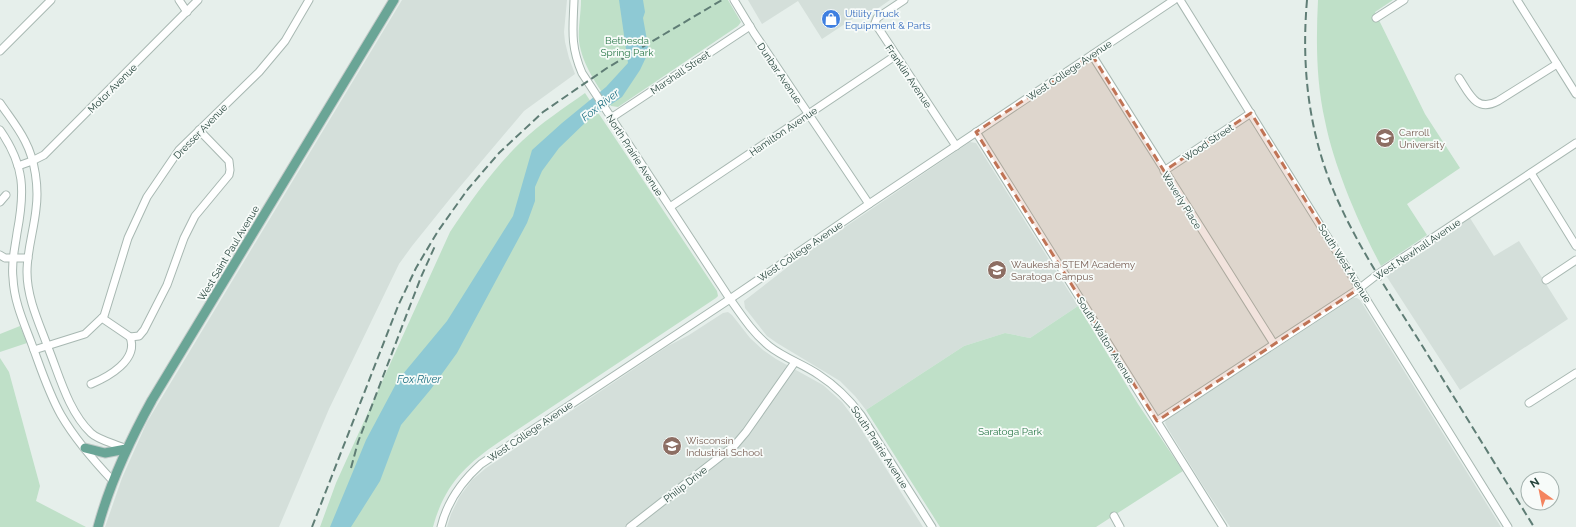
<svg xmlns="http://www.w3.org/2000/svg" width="1576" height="527" viewBox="0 0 1576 527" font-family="Raleway,sans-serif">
<rect width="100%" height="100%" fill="#e6efeb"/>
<g fill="#d4dfda">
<path d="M402 0H567L564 32 565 42 569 58 575 74 524 111 453 195 412 246 399 264 329 409 279 527H105L122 478 147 422Z"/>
<path d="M748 0H890L864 18 860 14 822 39 798 1 762 24Z"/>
<path d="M970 142 976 143 1078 306 1030 338 1005 333 964 346 866 410 855 396 840 381 777 343 767 336 745 308 744 301 798 259Z"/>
<path d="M1470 218 1494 256 1519 241 1568 319 1460 390 1385 274Z"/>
<path d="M1353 298H1357L1360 300 1501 527H1230L1202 484 1168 429 1165 423 1166 420Z"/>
<path d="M728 312 732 315 750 338 763 350 776 359 823 385 842 402 856 421 923 527H447L451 514 460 496 472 480 486 468 668 346 689 335 723 313Z"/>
</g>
<g fill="#bfe0c8">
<path d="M581 0H728L741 22 738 26 618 107 611 106C598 86 582 65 579 41 578 27 581 14 581 0Z"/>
<path d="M1318 0H1393L1375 12 1425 114 1460 168 1407 204 1427 235 1381 266C1359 224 1334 167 1325 121 1316 81 1316 40 1318 0Z"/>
<path d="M585 93 717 291 718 296 716 298 499 442C465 465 444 486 433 527H320L336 483 450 232C472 199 494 168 522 141 541 123 564 108 585 93Z"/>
<path d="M1078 306 1138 404 1183 471 1096 527H940L866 410 964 346 1005 333 1030 338Z"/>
<path d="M20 326 27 343 0 352V334Z"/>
<path d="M0 358 9 372 40 486 36 501 86 527H0Z"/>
</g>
<path fill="#8ec9d4" d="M619 0H643L645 12 643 18 649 51 640 70 622 97 588 120 559 148 542 171 535 187V201L527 223 457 353 431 389 401 425 380 481 351 527H330L366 440 398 380 447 321 513 216 532 150 562 123 606 87 628 63Z"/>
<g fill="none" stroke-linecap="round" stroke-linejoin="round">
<g stroke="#a8b8b2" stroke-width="9">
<g id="minor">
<path d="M179 0 187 12"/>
<path d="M574 0C573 29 570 45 582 73L730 299C742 316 753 333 769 346 784 358 803 364 819 375 836 386 849 399 861 415L932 527"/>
<path d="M734 0 754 33 869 204"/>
<path d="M904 0 877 18 875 23 956 146"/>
<path d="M1180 0 1508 527"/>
<path d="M1517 0 1576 94"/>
<path d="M1376 18 1404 0"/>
<path d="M0 51 51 0"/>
<path d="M1092 55 1274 344"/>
<path d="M1459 78C1469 93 1476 113 1498 101L1557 64"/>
<path d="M0 103C8 115 18 127 25 141 35 160 39 187 36 209 34 230 27 250 27 272 27 299 40 325 49 350 60 378 69 412 91 433 98 440 116 444 126 449"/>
<path d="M611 118 750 26"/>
<path d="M0 130C25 166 25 191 17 233 15 248 11 263 13 278 14 301 23 321 31 342 40 366 48 392 61 415 75 439 94 461 113 481"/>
<path d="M976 132 1223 527"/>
<path d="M18 166 32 161 44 155 198 0"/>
<path d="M1164 171 1251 113"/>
<path d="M1531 173 1576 246"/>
<path d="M0 202 6 195"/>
<path d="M670 207 895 56"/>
<path d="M0 255 5 258H28"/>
<path d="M1546 280 1576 260"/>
<path d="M130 337 139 336 144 330 167 285 184 238 195 216 229 175 230 170 229 161 199 130"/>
<path d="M34 350 85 334 104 316 128 238 147 197 179 150 259 72 285 41 309 0"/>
<path d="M91 384C108 377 139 360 130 337L102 318"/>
<path d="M1529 403 1576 373"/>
<path d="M1157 421 1360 288 1378 274 1576 143"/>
<path d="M1114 516 1120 527"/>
<path d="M441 527C447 502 462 481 481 464L730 299 869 204 1174 0"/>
<path d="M630 527 735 445 746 432 795 362"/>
</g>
</g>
<g stroke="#c2cac8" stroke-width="11">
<g id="major">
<path d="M85 448 105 453 126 449"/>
<path d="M98 527C110 482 130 440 152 400L394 0"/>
</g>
</g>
<use href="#minor" stroke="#fff" stroke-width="7"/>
<use href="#major" stroke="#6aa596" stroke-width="9"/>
<g stroke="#5f7d75" stroke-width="2" stroke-dasharray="8 4" stroke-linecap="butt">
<path d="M1307 0C1301 69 1309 137 1338 201 1361 252 1393 299 1423 347 1460 407 1497 467 1534 527"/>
<path d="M351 468 358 442 421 277 435 246"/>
<path d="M312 527 398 306 416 268 438 231 468 189 499 153 543 112 607 68 722 0"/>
</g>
</g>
<path fill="#c07456" fill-opacity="0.2" stroke="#c07456" stroke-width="3" stroke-dasharray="8 5" stroke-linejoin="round" d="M1092 55 1164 171 1251 113 1360 288 1157 421 976 132Z"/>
<defs>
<g id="shop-disc" transform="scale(1)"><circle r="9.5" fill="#3f7fe0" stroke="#f7fbf9"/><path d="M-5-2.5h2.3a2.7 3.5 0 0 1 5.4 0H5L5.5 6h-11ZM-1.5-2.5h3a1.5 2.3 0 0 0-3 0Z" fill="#fff"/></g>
<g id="university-disc" transform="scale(1)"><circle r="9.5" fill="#8d6e63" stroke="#f7fbf9"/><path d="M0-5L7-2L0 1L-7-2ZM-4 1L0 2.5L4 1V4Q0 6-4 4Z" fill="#fff"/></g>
<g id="school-disc" transform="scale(1)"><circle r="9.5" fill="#8d6e63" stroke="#f7fbf9"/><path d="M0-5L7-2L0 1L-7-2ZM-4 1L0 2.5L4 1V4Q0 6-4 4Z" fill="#fff"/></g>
</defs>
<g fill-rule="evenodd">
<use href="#shop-disc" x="831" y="19"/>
<use href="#university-disc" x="1385" y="138"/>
<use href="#school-disc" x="997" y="270"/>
<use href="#school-disc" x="672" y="446"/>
</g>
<g text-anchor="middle" stroke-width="3.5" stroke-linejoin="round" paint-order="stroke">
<g font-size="10" fill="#366cbe" stroke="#f7fbf9" text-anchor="start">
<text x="845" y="17">Utility Truck<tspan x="845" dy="12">Equipment &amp; Parts</tspan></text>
</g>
<g font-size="10" fill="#2d7a4b" stroke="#f7fbf9">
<text x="627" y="44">Bethesda<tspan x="627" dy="12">Spring Park</tspan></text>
<text x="1010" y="435">Saratoga Park</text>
</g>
<g font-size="10" fill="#24423a" stroke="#f7fbf9">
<text transform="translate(1069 70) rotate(-34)" y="4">West College Avenue</text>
<text transform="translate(680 72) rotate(-34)" y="4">Marshall Street</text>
<text transform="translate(780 73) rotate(56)" y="4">Dunbar Avenue</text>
<text transform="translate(909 76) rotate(56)" y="4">Franklin Avenue</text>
<text transform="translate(112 88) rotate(-45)" y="4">Motor Avenue</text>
<text transform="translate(200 131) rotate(-46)" y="4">Dresser Avenue</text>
<text transform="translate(783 131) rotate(-34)" y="4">Hamilton Avenue</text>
<text transform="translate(1208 142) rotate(-34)" y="4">Wood Street</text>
<text transform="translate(635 155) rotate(57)" y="4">North Prairie Avenue</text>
<text transform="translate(1182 200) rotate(58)" y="4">Waverly Place</text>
<text transform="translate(1417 249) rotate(-34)" y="4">West Newhall Avenue</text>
<text transform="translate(800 251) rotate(-34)" y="4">West College Avenue</text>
<text transform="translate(228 253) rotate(-59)" y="4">West Saint Paul Avenue</text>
<text transform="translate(1345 263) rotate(58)" y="4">South West Avenue</text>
<text transform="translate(1106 340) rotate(58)" y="4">South Walton Avenue</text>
<text transform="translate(530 431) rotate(-34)" y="4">West College Avenue</text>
<text transform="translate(880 447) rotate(57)" y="4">South Prairie Avenue</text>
<text transform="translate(685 484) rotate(-38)" y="4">Philip Drive</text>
</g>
<g font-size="10" fill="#785e54" stroke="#f7fbf9" text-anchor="start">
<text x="1399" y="136">Carroll<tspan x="1399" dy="12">University</tspan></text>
<text x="1011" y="268">Waukesha STEM Academy<tspan x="1011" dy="12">Saratoga Campus</tspan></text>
<text x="686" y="444">Wisconsin<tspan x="686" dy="12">Industrial School</tspan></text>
</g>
<g font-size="11" font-style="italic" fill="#1c6f80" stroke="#f7fbf9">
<text transform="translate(600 105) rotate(-38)" y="4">Fox River</text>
<text x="419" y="383">Fox River</text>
</g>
</g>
<g transform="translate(1540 491) rotate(327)"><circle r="19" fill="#f7fbf9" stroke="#a3b1ad"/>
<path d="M0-3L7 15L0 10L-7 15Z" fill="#f4845f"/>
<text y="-6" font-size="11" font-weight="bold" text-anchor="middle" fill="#24423a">N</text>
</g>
</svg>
